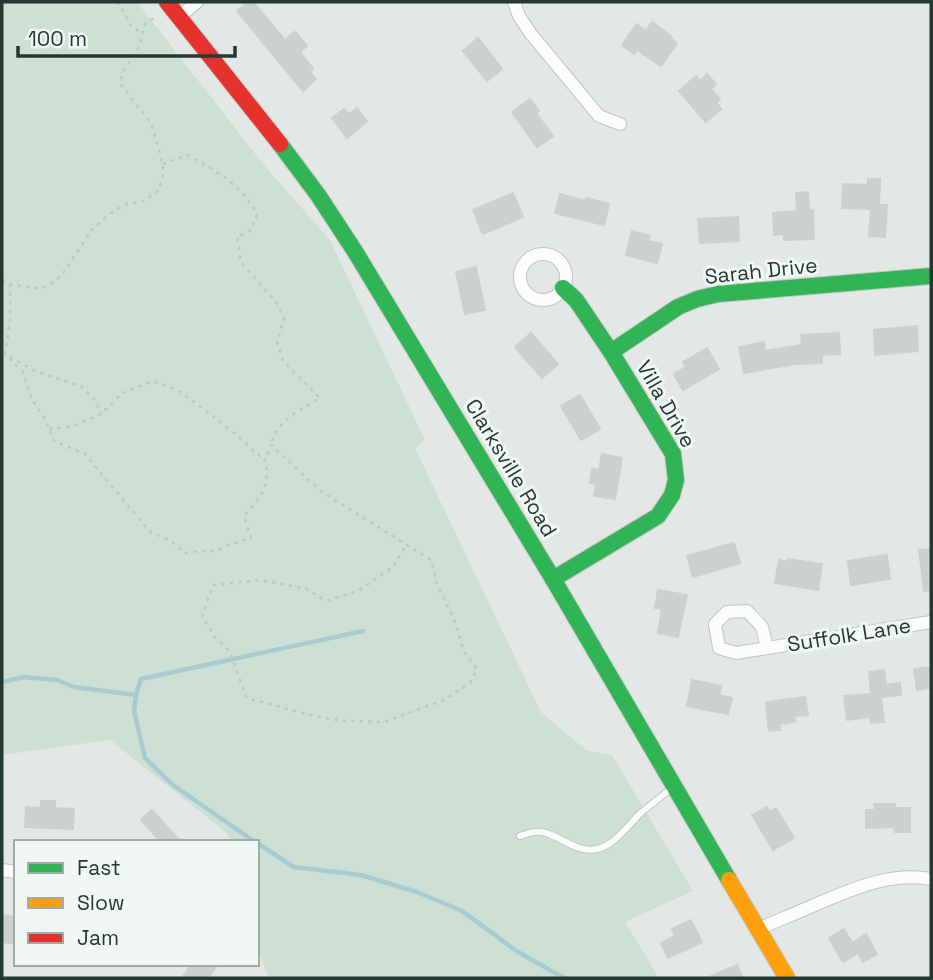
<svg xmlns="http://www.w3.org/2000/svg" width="933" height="980" viewBox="0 0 933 980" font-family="'Space Grotesk',sans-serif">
<rect width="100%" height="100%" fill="#e3e8e6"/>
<path fill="#cee0d4" d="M2 2H137L264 165 330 240 425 440 415 448 541 712 586 750 612 755 693 891 625 922 659 978H269L257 947V842H231L227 833 110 740 2 755Z"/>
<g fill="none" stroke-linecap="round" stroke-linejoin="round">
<g stroke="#a8cbd2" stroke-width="4.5">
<path d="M2 682 24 677 57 680 74 687 136 695"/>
<path d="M255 842 173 785 145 758 134 711 136 695 141 679 363 631"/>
<path d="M257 843 294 867 361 875 417 892 462 911 518 952 564 978"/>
</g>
</g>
<g fill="#ccd1cf" stroke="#ccd1cf" stroke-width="2">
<path d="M248 2H253L285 40 295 32 307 46 300 52 313 69 310 72 316 79 303 91 237 11Z"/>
<path d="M652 22 671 36 670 38 677 43 661 66 637 50 634 54 622 45 637 24 646 31Z"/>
<path d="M478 38 502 69 487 81 463 51Z"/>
<path d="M707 74 716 84 711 89 720 99 716 102 721 109 706 122 679 91 696 76 700 81Z"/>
<path d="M530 99 539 111 536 113 553 136 537 147 512 112Z"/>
<path d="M357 108 367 121 347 138 332 118 344 109 349 114Z"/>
<path d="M868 179H880L879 205H887L885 237 869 236 871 209 842 208 843 184 868 185Z"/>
<path d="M808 192 809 211 813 210 814 239 784 240V234L774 235 773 213 797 211 796 193Z"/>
<path d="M513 193 523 217 483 234 473 210Z"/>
<path d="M560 194 585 201 586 198 609 204 604 225 555 213Z"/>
<path d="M738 217 739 241 700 243 698 219Z"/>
<path d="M632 231 650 236 648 241 662 244 657 263 626 255Z"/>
<path d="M476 267 485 310 465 314 456 272Z"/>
<path d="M917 326 918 351 875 355 874 330Z"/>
<path d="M531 333 558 364 542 378 515 347Z"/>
<path d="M839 333 840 354 822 355V363L795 364 744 373 739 347 764 342 765 351 802 345 801 335Z"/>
<path d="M707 348 719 369 683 390 674 374 686 367 683 362Z"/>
<path d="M580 395 600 429 581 440 561 406Z"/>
<path d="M602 454 622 458 615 499 594 496 596 484 590 483 592 469 599 470Z"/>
<path d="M734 543 740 563 693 577 687 556Z"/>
<path d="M931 549V590L924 591 919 550Z"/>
<path d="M887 555 890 579 851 585 848 561Z"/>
<path d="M788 559 822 564 818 590 775 583 779 560 788 562Z"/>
<path d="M658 590 687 595 678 637 658 633 662 609 655 608Z"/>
<path d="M931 667V688L917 690 914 669Z"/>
<path d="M884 670 886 685 900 683 901 695 881 697 884 722 871 723 870 717 847 720 844 696 871 694 869 672Z"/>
<path d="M692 680 721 686 719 695 732 698 728 714 687 706Z"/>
<path d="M805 697 808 715 794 716 795 722 779 724 780 730 769 731 766 702Z"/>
<path d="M41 801H55V808L74 809 73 829 25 827 26 807 41 808Z"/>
<path d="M874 804H895V808H910V832H895L894 827 866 828V810H875Z"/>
<path d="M767 807 769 812 776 808 794 838 773 850 752 815Z"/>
<path d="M152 810 181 842H161L141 820Z"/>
<path d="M3 915 16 917V944L2 942Z"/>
<path d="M691 920 702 942 668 958 661 943 675 936 672 929Z"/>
<path d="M844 929 852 943 866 934 877 954 863 962 858 953 843 962 829 938Z"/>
<path d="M192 964H218L208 978H182Z"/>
<path d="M737 965 743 978H707Z"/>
</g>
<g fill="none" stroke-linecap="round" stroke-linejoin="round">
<g stroke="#c0c5c3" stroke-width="8">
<path id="lane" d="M520 836C529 833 537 830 546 833 563 838 577 853 597 849 616 845 629 823 643 811 653 803 663 795 673 787"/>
</g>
<g stroke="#c0c5c3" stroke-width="14">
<g id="street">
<path d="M514 2 519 16 531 34 599 116 620 124"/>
<path d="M179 17 197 2"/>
<circle cx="543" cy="277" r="23"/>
<path d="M767 648 762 627 747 611 727 612 715 624 719 648 736 653 931 622"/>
<path d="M2 870 16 872"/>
<path d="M758 929C779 920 799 912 819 903 855 888 891 872 931 879"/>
</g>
</g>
<g stroke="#c0c5c3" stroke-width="18">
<g id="fast">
<path d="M280 144 318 195 356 253 553 579 729 880"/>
<path d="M611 352 678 307 697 299 718 294 931 276"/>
<path d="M553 579 658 516 672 495 676 480 673 454 611 352 576 300 563 288"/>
</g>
</g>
<g stroke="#c0c5c3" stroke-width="18">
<path id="slow" d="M729 880 787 978"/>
</g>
<g stroke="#c0c5c3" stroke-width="18">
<path id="jam" d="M167 2 280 144"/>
</g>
<g stroke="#c0c8c5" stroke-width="2.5" stroke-dasharray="3.5 5" stroke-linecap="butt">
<path d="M116 2 122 9 131 26 142 33"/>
<path d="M163 164 188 155C215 170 242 185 257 214L251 230 237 237 241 262 278 305 284 319 277 342 283 361 320 398C298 411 279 419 270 446"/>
<path d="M2 279 10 284 33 288 47 287 62 275 91 231 109 214 127 204 144 201 159 190 163 174V164L151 123 121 85 122 73 138 49 145 24 148 21 157 17"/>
<path d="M10 284V322L5 354 23 372 32 400 44 417 54 441 85 454 150 532 170 540 185 553 199 551H216L228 545 251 538 244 516C261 497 269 489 266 462"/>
<path d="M10 357 35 371 81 386 95 400 101 414"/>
<path d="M49 429 73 426 101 414 121 394 152 381 176 389 205 410 234 433 265 461 271 445 322 492 431 560 437 585 454 619 464 652 477 669 470 683 444 700 384 722 343 721 310 715 247 698 229 651 214 636 202 616 213 585 261 580 307 589 326 601 358 591 394 566 406 545"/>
</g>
<use href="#lane" stroke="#fbfcfb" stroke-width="6"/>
<use href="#street" stroke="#fbfcfb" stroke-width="12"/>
<use href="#fast" stroke="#30b455" stroke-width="16"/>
<use href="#slow" stroke="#ff9f0a" stroke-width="16"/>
<use href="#jam" stroke="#e5322d" stroke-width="16"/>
</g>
<g text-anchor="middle" stroke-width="6" stroke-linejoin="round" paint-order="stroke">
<g font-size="21" fill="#243934" stroke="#f1f7f4">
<text transform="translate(761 271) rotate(-6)" y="7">Sarah Drive</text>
<text transform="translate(666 404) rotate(60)" y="7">Villa Drive</text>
<text transform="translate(511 468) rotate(59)" y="7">Clarksville Road</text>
<text transform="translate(849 635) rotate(-9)" y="7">Suffolk Lane</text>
</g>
</g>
<rect width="933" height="980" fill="none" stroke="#243934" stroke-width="7"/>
<rect x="14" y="840" width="245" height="126" fill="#f1f7f4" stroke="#9faba7" stroke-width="2"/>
<rect x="28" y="863" width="35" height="10" fill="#30b455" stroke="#9faba7" stroke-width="2"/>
<text x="77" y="875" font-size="21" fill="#243934">Fast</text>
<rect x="28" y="898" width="35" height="10" fill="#ff9f0a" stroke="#9faba7" stroke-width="2"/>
<text x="77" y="910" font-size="21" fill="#243934">Slow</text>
<rect x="28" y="933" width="35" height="10" fill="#e5322d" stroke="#9faba7" stroke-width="2"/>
<text x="77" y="945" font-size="21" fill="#243934">Jam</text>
<path d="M18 46v10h217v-10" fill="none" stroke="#243934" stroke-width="3.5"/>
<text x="28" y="46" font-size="21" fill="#243934" stroke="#f1f7f4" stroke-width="5" paint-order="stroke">100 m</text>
</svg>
